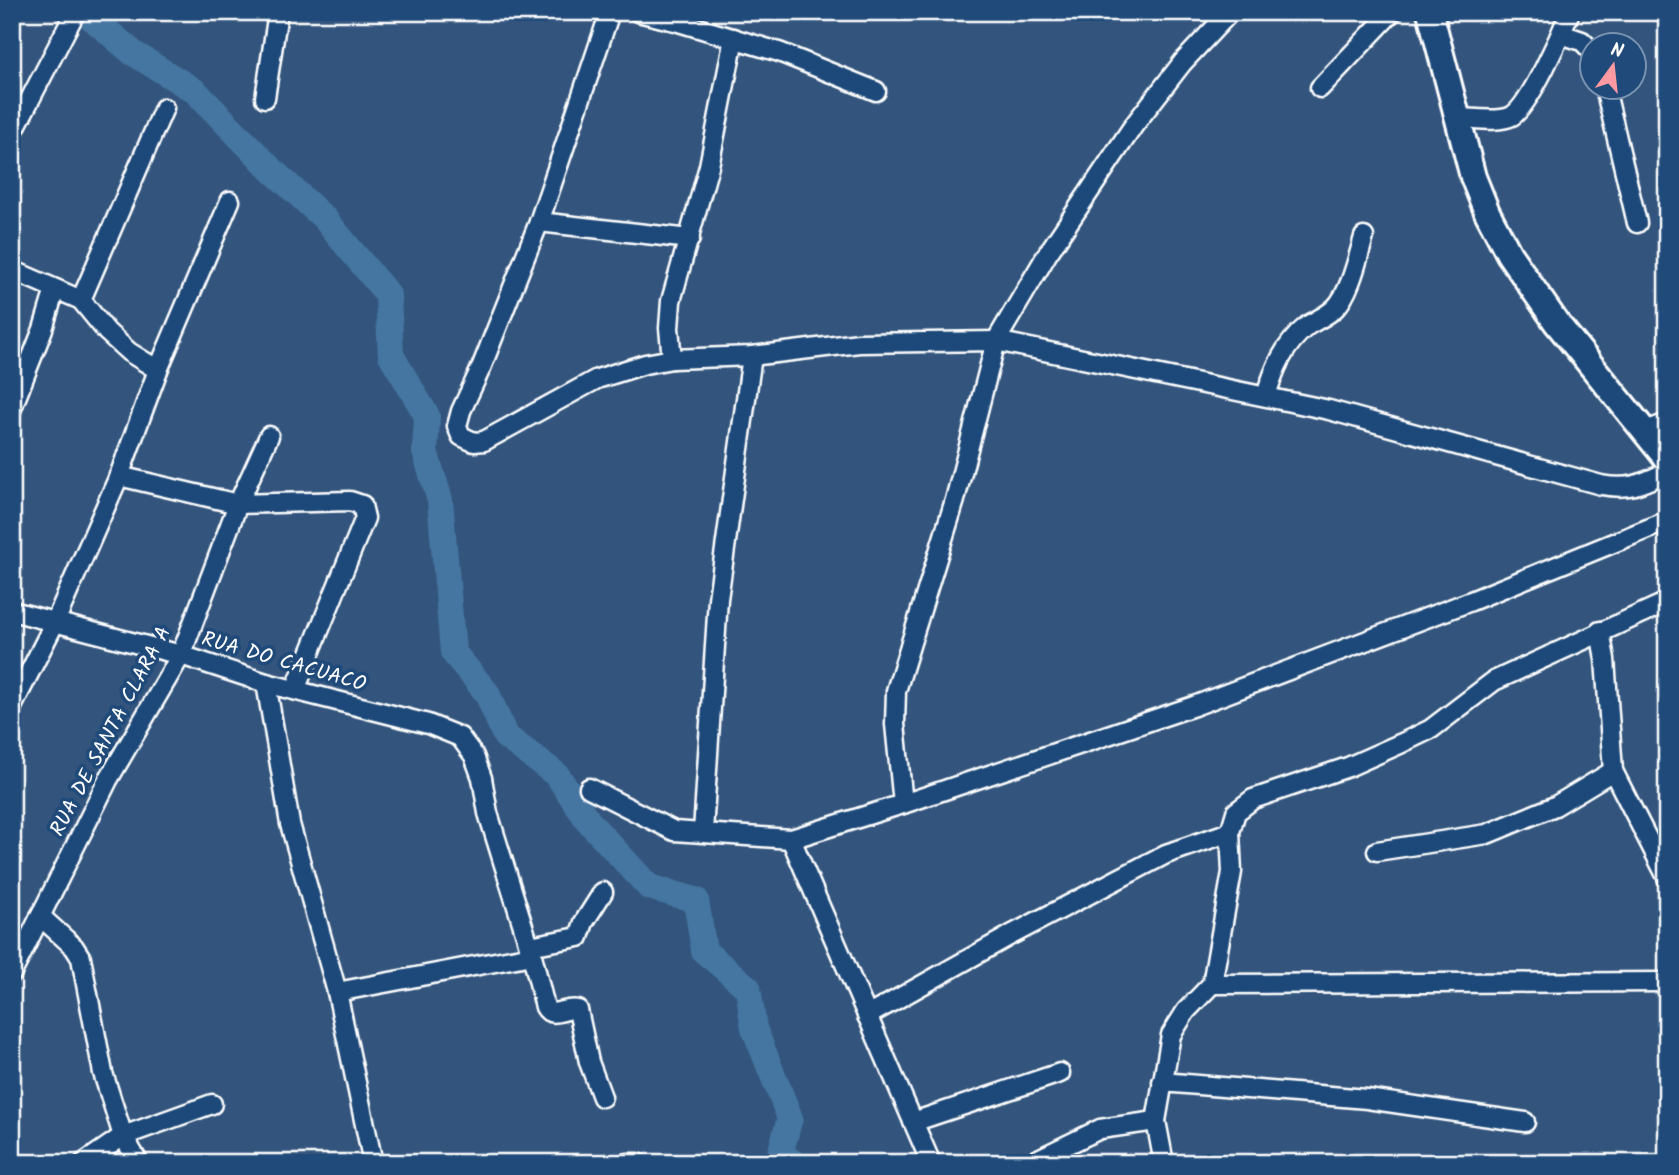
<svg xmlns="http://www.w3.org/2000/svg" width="1679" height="1175" viewBox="0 0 1679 1175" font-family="Kalam,sans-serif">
<rect width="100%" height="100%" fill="#33557d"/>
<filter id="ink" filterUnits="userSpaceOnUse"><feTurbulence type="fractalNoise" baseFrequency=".0143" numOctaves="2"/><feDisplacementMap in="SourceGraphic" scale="14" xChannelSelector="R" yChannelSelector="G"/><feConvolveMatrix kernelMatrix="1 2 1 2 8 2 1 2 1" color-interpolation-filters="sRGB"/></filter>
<g filter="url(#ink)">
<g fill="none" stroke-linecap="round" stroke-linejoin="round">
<path stroke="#4476a1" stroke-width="26" d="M85 12 133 53 195 91 272 170 324 218 388 295 391 355 427 416 425 452 440 500 453 652 487 693 505 736 557 775 589 822 649 887 696 900 704 951 748 988 754 1028 790 1118 780 1154 794 1163"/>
<g stroke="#fff" stroke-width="23">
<g id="street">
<path d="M610 12 539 222 481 368 461 411 457 426 461 436 474 442 484 441 597 379 645 364 672 359 752 356 859 343 996 341 1329 410 1601 485C1630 490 1641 484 1667 472"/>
<path d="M638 12 675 21 779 52 876 91"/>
<path d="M1561 34 1582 41 1592 51"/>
<path d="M1320 88 1392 12"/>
<path d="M1605 88 1637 223"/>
<path d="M265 98 278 12"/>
<path d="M1458 118C1473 118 1498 123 1512 116 1530 105 1561 34 1570 12"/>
<path d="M12 134 74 15"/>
<path d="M539 222 690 239"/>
<path d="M12 270 81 300 107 332 129 352 158 370"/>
<path d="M81 300 164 108"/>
<path d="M672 359 669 328 671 301 709 166 734 38"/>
<path d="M1266 396C1274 369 1284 345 1307 326 1316 320 1327 316 1335 308 1350 294 1358 257 1364 237"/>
<path d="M12 408 43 329 55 289"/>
<path d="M1646 431 1667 423"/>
<path d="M119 476 238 504 350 501 362 505 365 518 295 690"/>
<path d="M12 611 181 655 266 683 428 724 460 737 474 756 482 778 488 813 532 955 545 1007C552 1020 566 1006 578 1010L589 1062 602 1097"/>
<path d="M1600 631 1605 659 1613 771 1667 877"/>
<path d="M266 683 290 824 337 992 373 1163"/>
<path d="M12 707 55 622 119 476 158 370 230 201"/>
<path d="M589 788 674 831 791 839 903 804 1194 706 1471 601 1667 521"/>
<path d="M903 804 895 724 896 691 955 500 996 341 1048 253 1134 125 1183 62 1230 12"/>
<path d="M703 832 718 599 752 356"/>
<path d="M791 839 931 1163"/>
<path d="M1377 851 1487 834 1555 806 1613 771"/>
<path d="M40 916 74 947 81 958 103 1073 123 1136 139 1163"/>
<path d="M529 946 579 937 584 922 603 892"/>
<path d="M12 973 108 780 181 655 238 504 269 436"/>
<path d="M1212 984 1667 982"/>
<path d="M337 992 532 955"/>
<path d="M867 1016 1011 935 1166 854 1230 832"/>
<path d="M1162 1082 1367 1099 1525 1122"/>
<path d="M913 1122 1060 1073"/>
<path d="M84 1163 123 1136 212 1104"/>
<path d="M628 1163H638"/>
<path d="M1030 1163 1100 1129 1156 1121"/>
<path d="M1164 1163 1156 1121 1171 1035 1186 1011 1212 984 1232 872 1230 832 1236 812 1253 799 1348 767 1402 743 1431 729 1494 681 1667 602"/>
</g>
</g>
<g stroke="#fff" stroke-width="30">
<path id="secondary" d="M1430 12 1473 177 1487 212 1509 254 1556 322 1667 459"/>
</g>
<use href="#street" stroke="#1f4a7a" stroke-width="18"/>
<use href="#secondary" stroke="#1f4a7a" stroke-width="24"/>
</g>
</g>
<g text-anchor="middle" stroke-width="7" stroke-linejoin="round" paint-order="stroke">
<g font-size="21" fill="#fff" stroke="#1f4a7a">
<text transform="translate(284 661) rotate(16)" y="7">RUA DO CACUACO</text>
<text transform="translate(110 731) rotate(-62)" y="7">RUA DE SANTA CLARA A</text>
</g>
</g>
<rect width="1679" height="1175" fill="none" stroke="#1f4a7a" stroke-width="42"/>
<rect x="21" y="21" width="1637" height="1133" fill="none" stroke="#fff" stroke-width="2.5" filter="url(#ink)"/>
<g transform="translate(1613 66) rotate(15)"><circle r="33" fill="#1f4a7a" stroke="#7992af" stroke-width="2"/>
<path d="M0-5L12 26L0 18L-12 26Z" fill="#ff9aa2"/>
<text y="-10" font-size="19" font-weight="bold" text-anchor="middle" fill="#ffffff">N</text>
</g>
</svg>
